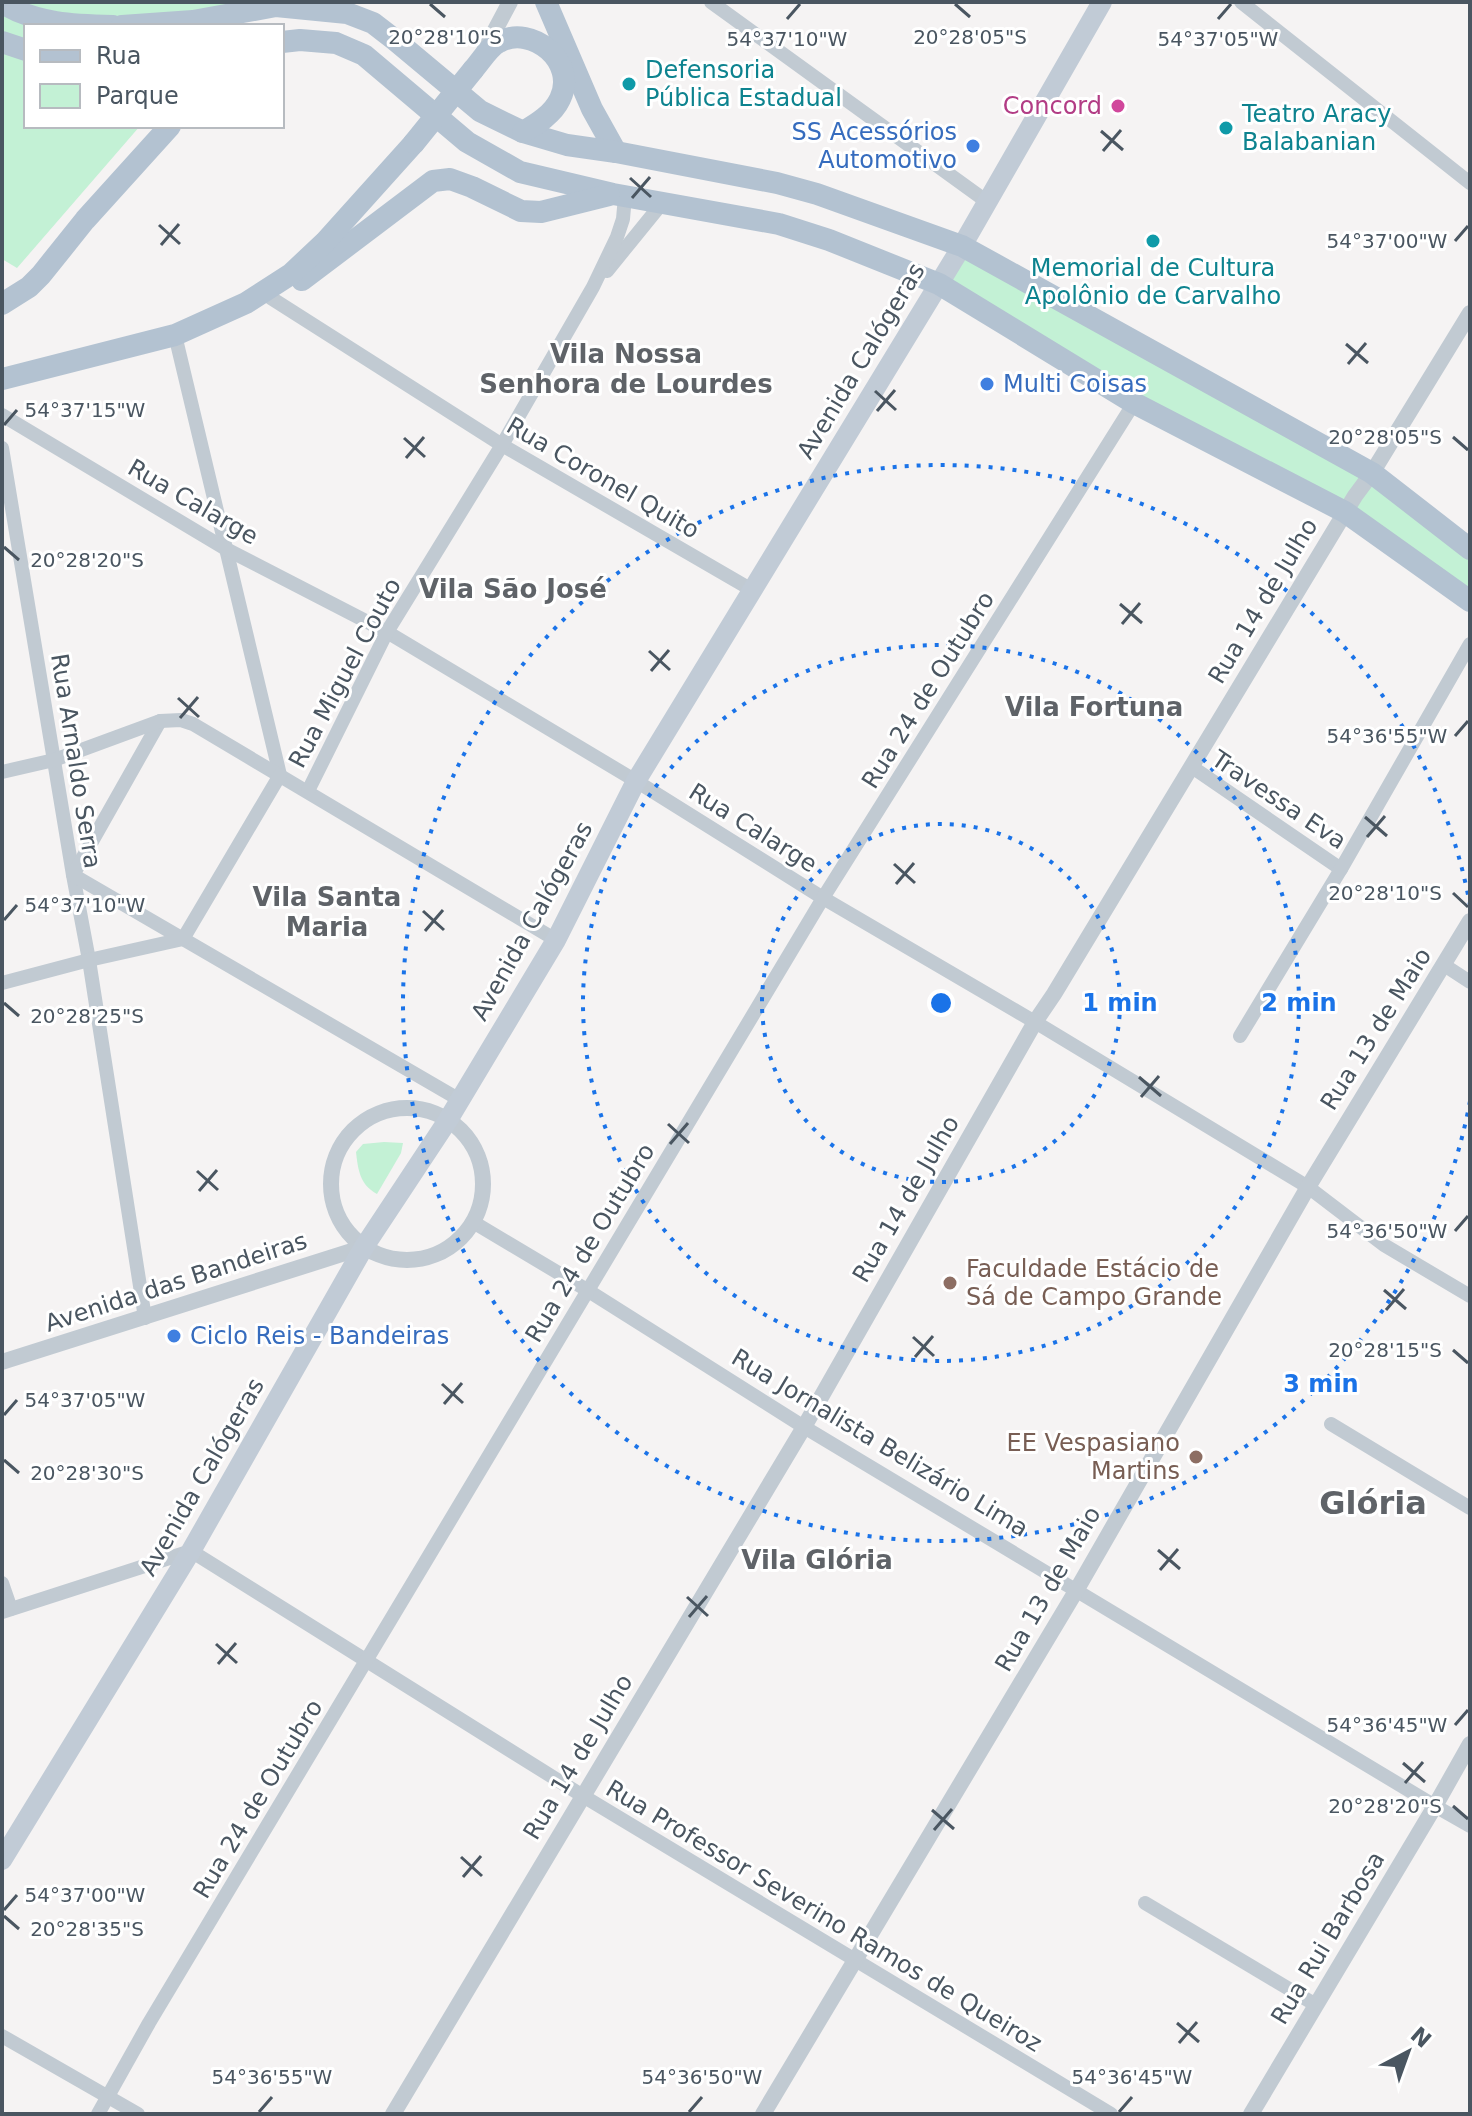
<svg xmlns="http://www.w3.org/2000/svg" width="1472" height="2116" viewBox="0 0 1472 2116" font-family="'DejaVu Sans',sans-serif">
<rect width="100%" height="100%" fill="#f5f3f3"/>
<g fill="#c3f1d5">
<path d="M2 2H246L225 26H26V126H140L17 268 2 259Z"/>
<path d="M962 246 1372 473 1470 549V601L1381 535 939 284Z"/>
<path d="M384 1142 403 1143 401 1153 377 1194C360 1185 358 1170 356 1152L363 1144Z"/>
</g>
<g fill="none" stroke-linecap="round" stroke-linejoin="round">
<g stroke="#c1cad2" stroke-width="14">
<path d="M711 2 986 201"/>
<path d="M1241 2 1470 183"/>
<path d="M607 271 663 202"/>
<path d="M264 291 271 298 502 445 752 590"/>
<path d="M175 335 280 775"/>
<path d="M2 415 226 549 387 632 636 781 823 898 1035 1022 1308 1187 1384 1245 1470 1296"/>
<path d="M2 448 73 875 89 960 145 1318"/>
<path d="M160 721 73 875 460 1100"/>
<path d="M1192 767 1341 869"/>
<path d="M2 772 54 760 160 721 181 720 193 724 556 940"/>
<path d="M308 791 387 632 502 445 593 287 617 237 623 219 625 196"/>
<path d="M1444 965 1470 982"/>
<path d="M2 983 89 960 183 939 280 775"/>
<path d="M1240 1036 1341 869 1470 644"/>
<path d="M473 1222 587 1290 804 1427 1435 1806 1470 1826"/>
<path d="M1331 1424 1470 1508"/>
<path d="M2 1583 11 1609"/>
<path d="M2 1612 191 1551 583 1796 1111 2114"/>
<path d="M1145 1903 1316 2005"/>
<path d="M2 2036 138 2114"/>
<path d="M98 2114 149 2023 823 898 1134 403"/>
</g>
<g stroke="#c1cad2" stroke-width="16">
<path d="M484 51 510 2"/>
<circle cx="407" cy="1184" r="76"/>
<path d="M2 1362 364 1247"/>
<path d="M393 2114 804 1427 1035 1022 1054 994 1355 496 1372 473 1470 313"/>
<path d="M763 2114 1076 1591 1308 1187 1470 921"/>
<path d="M1251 2114 1435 1806 1470 1744"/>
</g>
<path stroke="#c1cbd6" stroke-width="20" d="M2 1860 191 1551 364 1247 448 1120 556 940 636 781 962 246 1102 2"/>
<g stroke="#b3c2d1" stroke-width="22">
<path d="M546 2 592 109 616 152"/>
<path d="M2 3C36 24 75 25 113 26"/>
<path d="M122 26 193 21 276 6 347 13 373 23 395 40 480 111 523 132 567 145 616 152 777 183 817 194 962 246 1372 473 1470 549"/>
<path d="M2 42 26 50"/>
<path d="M282 42 300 40 336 43 364 55 467 142 520 172 613 194 779 224 829 240 939 284 1134 403 1345 512 1470 601"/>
<path d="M473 70C481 61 489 47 499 42 532 24 578 62 560 99 553 114 537 124 523 132"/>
<path d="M302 280 433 181 450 179 472 187 521 211 541 212 609 195"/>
<path d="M2 304 29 287 41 275 85 220 170 126"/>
<path d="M2 379 175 335 246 303 291 274 325 242 414 143"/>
</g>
<path stroke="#b3c2d1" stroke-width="22" d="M414 143 473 70"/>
</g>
<path fill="none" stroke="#4a5661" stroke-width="3" d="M430 4 445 17M955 4 970 17M787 19 800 4M1218 19 1231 4M1101 131 1123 150M1103 151 1121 130M630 178 651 197M632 198 650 177M159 225 180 244M1455 241 1468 226M161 245 179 224M1346 344 1368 363M1348 364 1366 343M875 391 896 410M877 411 895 390M4 425 17 410M1453 437 1468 450M404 438 425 457M406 458 424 437M4 547 19 560M1120 604 1142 623M1122 624 1140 603M649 651 670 670M651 671 669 650M178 698 199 717M180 718 198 697M1455 736 1468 721M1365 817 1387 836M1367 837 1385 816M894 864 915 883M896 884 914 863M1453 893 1468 907M423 911 444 930M4 920 17 905M425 931 443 910M4 1003 19 1016M1139 1077 1161 1096M1141 1097 1159 1076M668 1124 689 1143M670 1144 688 1123M197 1171 218 1190M199 1191 217 1170M1455 1231 1468 1216M1384 1290 1406 1309M1386 1310 1404 1289M913 1337 934 1356M1453 1350 1468 1363M915 1357 933 1336M442 1384 463 1403M444 1404 462 1383M4 1415 17 1400M4 1460 19 1473M1158 1550 1180 1569M1160 1570 1178 1549M687 1597 708 1616M689 1617 707 1596M216 1644 237 1663M218 1664 236 1643M1455 1725 1468 1710M1403 1763 1425 1782M1405 1783 1423 1762M1453 1806 1468 1819M932 1810 954 1829M934 1830 952 1809M461 1857 482 1876M463 1877 481 1856M4 1910 17 1895M4 1916 19 1929M1177 2023 1199 2042M1179 2043 1197 2022M259 2112 272 2097M689 2112 702 2097M1119 2112 1132 2097"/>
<g fill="none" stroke="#1a73e8" stroke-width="4" stroke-dasharray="4 8">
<circle cx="941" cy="1003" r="179"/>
<circle cx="941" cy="1003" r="358"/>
<path d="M1470 1101A538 538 0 1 1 1470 905"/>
</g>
<g fill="#0f9aa8" stroke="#fff" stroke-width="3">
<circle cx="629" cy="84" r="8"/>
<circle cx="1226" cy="128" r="8"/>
<circle cx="1153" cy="241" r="8"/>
</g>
<circle fill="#d1479c" stroke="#fff" stroke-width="3" cx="1118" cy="106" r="8"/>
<g fill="#3f7fe0" stroke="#fff" stroke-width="3">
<circle cx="973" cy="146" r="8"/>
<circle cx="987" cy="384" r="8"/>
<circle cx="174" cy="1336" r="8"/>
</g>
<g fill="#8d6e63" stroke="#fff" stroke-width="3">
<circle cx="950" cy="1283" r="8"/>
<circle cx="1196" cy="1457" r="8"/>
</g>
<g text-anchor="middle" stroke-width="6" stroke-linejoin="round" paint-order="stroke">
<g font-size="24" fill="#0d838f" stroke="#fff" text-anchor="start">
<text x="645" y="78">Defensoria<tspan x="645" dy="28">Pública Estadual</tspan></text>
<text x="1242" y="122">Teatro Aracy<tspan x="1242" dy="28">Balabanian</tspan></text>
<text x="1153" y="276" text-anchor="middle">Memorial de Cultura<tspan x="1153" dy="28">Apolônio de Carvalho</tspan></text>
</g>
<g font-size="24" fill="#b23c85" stroke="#fff" text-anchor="end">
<text x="1102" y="114">Concord</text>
</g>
<g font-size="24" fill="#366cbe" stroke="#fff" text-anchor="start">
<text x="957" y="140" text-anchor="end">SS Acessórios<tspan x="957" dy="28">Automotivo</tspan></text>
<text x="1003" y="392">Multi Coisas</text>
<text x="190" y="1344">Ciclo Reis - Bandeiras</text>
</g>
<g font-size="24" fill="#4a5661" stroke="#fff">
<text transform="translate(861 361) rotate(-59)" y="8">Avenida Calógeras</text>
<text transform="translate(603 478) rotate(30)" y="8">Rua Coronel Quito</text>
<text transform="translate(193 502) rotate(30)" y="8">Rua Calarge</text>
<text transform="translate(1263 601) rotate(-59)" y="8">Rua 14 de Julho</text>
<text transform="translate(345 673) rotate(-62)" y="8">Rua Miguel Couto</text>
<text transform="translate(928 690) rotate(-58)" y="8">Rua 24 de Outubro</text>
<text transform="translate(76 761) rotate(81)" y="8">Rua Arnaldo Serra</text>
<text transform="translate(1279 800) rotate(34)" y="8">Travessa Eva</text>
<text transform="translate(753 828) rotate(32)" y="8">Rua Calarge</text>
<text transform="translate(532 921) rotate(-61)" y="8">Avenida Calógeras</text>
<text transform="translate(1376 1029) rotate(-58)" y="8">Rua 13 de Maio</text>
<text transform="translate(906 1199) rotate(-60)" y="8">Rua 14 de Julho</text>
<text transform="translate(590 1243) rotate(-59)" y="8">Rua 24 de Outubro</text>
<text transform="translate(176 1282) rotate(-18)" y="8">Avenida das Bandeiras</text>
<text transform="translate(880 1443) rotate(31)" y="8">Rua Jornalista Belizário Lima</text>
<text transform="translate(202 1477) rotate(-60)" y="8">Avenida Calógeras</text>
<text transform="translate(1048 1589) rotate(-60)" y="8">Rua 13 de Maio</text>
<text transform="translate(578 1757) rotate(-59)" y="8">Rua 14 de Julho</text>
<text transform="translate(258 1799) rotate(-59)" y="8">Rua 24 de Outubro</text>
<text transform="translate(824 1916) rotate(31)" y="8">Rua Professor Severino Ramos de Queiroz</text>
<text transform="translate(1328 1938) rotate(-59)" y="8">Rua Rui Barbosa</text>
</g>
<g font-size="24" fill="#785e54" stroke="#fff" text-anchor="start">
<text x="966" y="1277">Faculdade Estácio de<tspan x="966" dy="28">Sá de Campo Grande</tspan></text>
<text x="1180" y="1451" text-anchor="end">EE Vespasiano<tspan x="1180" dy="28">Martins</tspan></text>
</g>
<g font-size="26" font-weight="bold" fill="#5f6368" stroke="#fff">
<text x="626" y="363">Vila Nossa<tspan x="626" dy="30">Senhora de Lourdes</tspan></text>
<text x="513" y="598">Vila São José</text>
<text x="1094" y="716">Vila Fortuna</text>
<text x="327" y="906">Vila Santa<tspan x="327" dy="30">Maria</tspan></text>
<text x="817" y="1569">Vila Glória</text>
</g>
<g font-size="32" font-weight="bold" fill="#5f6368" stroke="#fff">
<text x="1373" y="1514">Glória</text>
</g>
</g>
<g font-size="20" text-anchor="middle" fill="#4a5661" stroke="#fff" stroke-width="6" stroke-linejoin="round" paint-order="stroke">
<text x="445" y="44">20°28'10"S</text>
<text x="970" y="44">20°28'05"S</text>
<text x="787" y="46">54°37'10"W</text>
<text x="1218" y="46">54°37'05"W</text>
<text x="1387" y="248">54°37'00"W</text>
<text x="85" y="417">54°37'15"W</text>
<text x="1385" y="444">20°28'05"S</text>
<text x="87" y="567">20°28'20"S</text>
<text x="1387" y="743">54°36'55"W</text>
<text x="1385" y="900">20°28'10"S</text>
<text x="85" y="912">54°37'10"W</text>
<text x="87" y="1023">20°28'25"S</text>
<text x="1387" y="1238">54°36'50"W</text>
<text x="1385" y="1357">20°28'15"S</text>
<text x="85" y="1407">54°37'05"W</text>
<text x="87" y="1480">20°28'30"S</text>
<text x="1387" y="1732">54°36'45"W</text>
<text x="1385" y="1813">20°28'20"S</text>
<text x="85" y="1902">54°37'00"W</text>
<text x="87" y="1936">20°28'35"S</text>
<text x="272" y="2084">54°36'55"W</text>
<text x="702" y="2084">54°36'50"W</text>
<text x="1132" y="2084">54°36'45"W</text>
</g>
<circle cx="941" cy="1003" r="12" fill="#1a73e8" stroke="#fff" stroke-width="4"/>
<g font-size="24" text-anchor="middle" font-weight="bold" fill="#1a73e8" stroke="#fff" stroke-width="6" stroke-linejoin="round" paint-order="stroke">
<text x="1120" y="1011">1 min</text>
<text x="1299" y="1011">2 min</text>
<text x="1321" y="1392">3 min</text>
</g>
<rect width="1472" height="2116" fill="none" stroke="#4a5661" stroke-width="8"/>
<rect x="24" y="24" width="260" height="104" fill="#ffffff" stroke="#b7bbc0" stroke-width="2"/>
<rect x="40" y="50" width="40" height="12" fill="#b3c2d1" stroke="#b7bbc0" stroke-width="2"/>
<text x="96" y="64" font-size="24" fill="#4a5661">Rua</text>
<rect x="40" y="84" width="40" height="24" fill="#c3f1d5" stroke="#b7bbc0" stroke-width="2"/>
<text x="96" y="104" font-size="24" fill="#4a5661">Parque</text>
<g transform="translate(1408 2052) rotate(41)" stroke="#ffffff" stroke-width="6" paint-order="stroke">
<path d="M0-6L14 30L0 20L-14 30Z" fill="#4a5661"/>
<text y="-12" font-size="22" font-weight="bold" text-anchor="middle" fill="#4a5661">N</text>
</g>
</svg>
